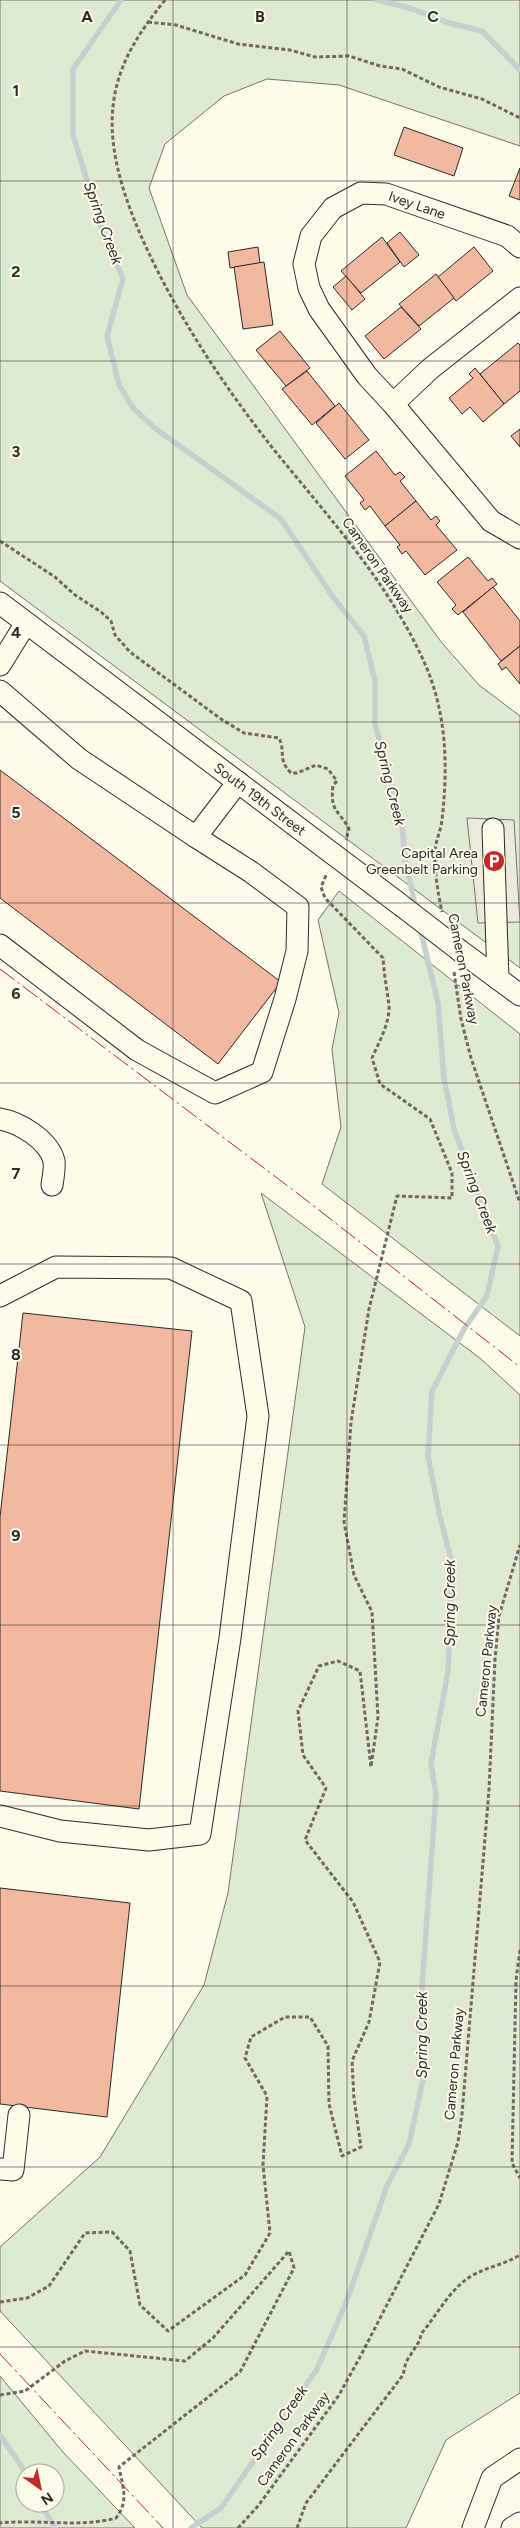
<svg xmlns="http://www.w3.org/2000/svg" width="520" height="2528" viewBox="0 0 520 2528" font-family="Figtree,sans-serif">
<rect width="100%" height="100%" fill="#fdfbea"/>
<g fill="#deebd1" stroke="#74746e" fill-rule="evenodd">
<path d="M0 0H520V146L339 85 267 79 224 96 165 144 149 188 187 295 442 643 479 685 520 716V968L0 581Z"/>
<path d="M339 891 520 1034V1336L322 1184 341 1127 332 1049 339 1013 318 920Z"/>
<path d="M261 1193 481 1359 520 1395V2393L446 2440 406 2528H202L0 2311V2247L100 2157 204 1985 228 1893 305 1327Z"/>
<path d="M0 2376 62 2451 135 2528H0ZM25 2473H55V2503H25Z"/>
</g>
<path fill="#eceadb" stroke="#74746e" d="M467 818 514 820 520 922 478 923Z"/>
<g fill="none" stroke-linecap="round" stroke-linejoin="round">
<g stroke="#c7d0d0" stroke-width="5.5">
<path d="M121 0 73 69V135L101 226 123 279 107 336 119 385 133 408 156 429 281 519 333 597 364 636 375 681V724L402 822 405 860 416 909"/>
<path d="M377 0 410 8 449 23 482 31 520 70"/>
<path d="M0 2435 26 2473"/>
<path d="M40 2503 55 2528"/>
<path d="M191 2528 221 2508 317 2369 346 2303 387 2186 409 2144 424 2075 419 2027 436 1795 431 1763 448 1672 452 1563 440 1517 428 1456 432 1391 464 1329 487 1296 498 1246 454 1129 444 1078 438 1003 420 928"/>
</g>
</g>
<g fill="#f2b8a0" stroke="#2b2b2b">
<path d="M404 127 463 148 454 176 394 155Z"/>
<path d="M520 168V200L509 196Z"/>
<path d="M400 232 419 255 404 267 387 243Z"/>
<path d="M382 237 400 262 361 293 341 271Z"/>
<path d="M258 247 260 263 230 268 228 252Z"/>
<path d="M474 247 493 271 456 301 438 277Z"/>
<path d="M264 262 273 325 243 329 234 267Z"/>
<path d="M436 274 454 298 419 326 399 304Z"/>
<path d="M346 276 365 299 352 310 333 287Z"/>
<path d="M401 307 421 329 384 359 365 336Z"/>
<path d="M280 331 310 368 286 386 256 350Z"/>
<path d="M518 343 520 345V391L504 404 480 374Z"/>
<path d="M475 368 504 404 483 422 470 407 462 414 449 398 473 378 469 374Z"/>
<path d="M307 371 335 406 312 425 282 389Z"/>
<path d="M339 403 369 440 345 459 316 423Z"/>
<path d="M520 429V447L511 436Z"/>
<path d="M376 451 395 475 400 472 405 477 400 481 416 501 385 526 370 506 365 510 360 503 364 500 345 476Z"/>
<path d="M416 501 431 520 436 516 440 521 436 525 457 550 425 575 406 551 402 554 397 547 400 545 385 526Z"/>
<path d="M468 557 488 581 492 578 497 584 458 615 452 609 456 605 437 582Z"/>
<path d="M493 587 520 621V646L501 661 463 612Z"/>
<path d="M520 646V684L506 667 502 670 498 664Z"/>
<path d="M0 770 281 982 218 1064 0 898Z"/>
<path d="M23 1313 192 1331 139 1809 0 1791V1517Z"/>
<path d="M0 1888 130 1903 107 2117 0 2104Z"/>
</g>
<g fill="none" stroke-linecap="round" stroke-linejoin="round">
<g stroke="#2b2b2b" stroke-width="23">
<g id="minor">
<path d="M520 247 507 236 386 194 361 193 333 208 311 236 304 264 309 288 319 309 367 376 393 404 430 369 520 298"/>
<path d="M393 404 491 521 520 538"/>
<path d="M0 603 402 906"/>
<path d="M0 665 26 623"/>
<path d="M0 691 79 759 196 837 238 782"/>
<path d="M493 829 498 979"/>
<path d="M0 945 137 1050 215 1093 262 1072 285 999 297 951 298 907 251 872 196 837"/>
<path d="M459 950 520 995"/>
<path d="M0 1119C19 1122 49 1140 54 1161 55 1168 53 1178 52 1185"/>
<path d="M0 1296 56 1267 171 1268 241 1301 258 1416 230 1638 200 1834 149 1840 60 1831 0 1816"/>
<path d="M0 2169 13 2170 19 2115"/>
<path d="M473 2528 492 2478 520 2459"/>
<path d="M512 2528 520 2523"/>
</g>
</g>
<g stroke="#6a6964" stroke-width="3" stroke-dasharray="4 2.5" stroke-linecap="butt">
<path d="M165 0C141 30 120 60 114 99 107 143 121 188 138 229 172 308 221 383 275 451 330 519 389 583 425 664 447 714 448 767 442 820 441 830 436 840 435 850 434 870 438 893 442 912"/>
<path d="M148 22 176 25 238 44 290 50 315 57 349 56 380 66 402 69 439 87 482 99 520 118"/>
<path d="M0 541 55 577 75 595 101 612 111 621 115 635 130 652 221 719 244 733 279 738C286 752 277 759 291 773H297L316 765 328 769 337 781 333 785C330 813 338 808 349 829L346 840"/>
<path d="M454 972 461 1019 471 1058 520 1203"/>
<path d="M520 1950 516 1980 512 2163 520 2178"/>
<path d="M0 2302 27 2298 49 2286 85 2233 112 2232 130 2251 140 2305 168 2331 245 2275 270 2233 263 2165 267 2096 245 2058 251 2037 285 2017H310L328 2046 329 2104 342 2156 361 2147 354 2098 352 2061 369 2022 380 1962 353 1902 305 1840 326 1788 303 1755 298 1711 319 1666 338 1661 360 1671 371 1767 378 1717 372 1612 354 1575 344 1522 351 1422 369 1309 397 1196 452 1198V1173L430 1119 380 1084 372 1058C379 1042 390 1023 389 1005 387 990 384 974 383 958L325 898 321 887 327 873"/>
<path d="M0 2395 25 2391 65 2361 85 2351 185 2361 213 2338 289 2251 294 2268 240 2372 119 2467C123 2488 129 2501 116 2518 81 2528 38 2519 0 2523"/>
<path d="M238 2528 258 2506 339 2395 360 2357 439 2204 458 2142 462 2114 489 1790 495 1659 499 1616 520 1545"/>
<path d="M297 2528 306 2503 403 2375 406 2362 420 2340 421 2334C438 2314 450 2288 473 2275 488 2267 505 2264 520 2255"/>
</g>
<use href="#minor" stroke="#fdfbea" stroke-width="21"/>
<g stroke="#2b2b2b" stroke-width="23" stroke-linecap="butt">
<path id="minor-bridge" d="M402 906 459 950"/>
</g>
<use href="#minor-bridge" stroke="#fdfbea" stroke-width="21"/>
<g stroke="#c62828" stroke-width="1" stroke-dasharray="18 4 2.5 4" stroke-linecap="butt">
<path d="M0 969 301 1196 520 1367"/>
<path d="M0 2354 163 2528"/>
</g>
</g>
<path fill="none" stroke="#2b2b2b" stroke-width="1" stroke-opacity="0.55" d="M173 0V2528M347 0V2528M0 181H520M0 361H520M0 542H520M0 722H520M0 903H520M0 1083H520M0 1264H520M0 1445H520M0 1625H520M0 1806H520M0 1986H520M0 2167H520M0 2347H520"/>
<defs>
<g id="parking-disc" transform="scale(1.125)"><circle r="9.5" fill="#c62828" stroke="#fdfbea"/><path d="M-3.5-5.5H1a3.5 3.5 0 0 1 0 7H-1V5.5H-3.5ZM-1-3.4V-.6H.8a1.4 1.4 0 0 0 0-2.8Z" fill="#fff"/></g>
</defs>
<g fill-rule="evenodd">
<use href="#parking-disc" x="494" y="861"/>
</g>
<g text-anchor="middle" stroke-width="4" stroke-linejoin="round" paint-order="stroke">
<g font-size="14" fill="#2b2b2b" stroke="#fdfbea">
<text transform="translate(417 205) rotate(19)" y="5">Ivey Lane</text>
<text transform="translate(378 565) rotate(55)" y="5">Cameron Parkway</text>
<text transform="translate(260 799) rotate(37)" y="5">South 19th Street</text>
<text transform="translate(464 969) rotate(79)" y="5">Cameron Parkway</text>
<text transform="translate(486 1661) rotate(-84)" y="5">Cameron Parkway</text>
<text transform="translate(454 2064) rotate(-85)" y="5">Cameron Parkway</text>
<text transform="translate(293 2439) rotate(-54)" y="5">Cameron Parkway</text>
</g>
<g font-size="14" fill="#2b2b2b" stroke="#fdfbea" text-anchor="end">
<text x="478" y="858">Capital Area<tspan x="478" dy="16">Greenbelt Parking</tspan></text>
</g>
<g font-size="15" font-style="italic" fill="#2b2b2b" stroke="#fdfbea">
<text transform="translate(103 223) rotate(70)" y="5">Spring Creek</text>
<text transform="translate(390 783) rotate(76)" y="5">Spring Creek</text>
<text transform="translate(477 1192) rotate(69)" y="5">Spring Creek</text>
<text transform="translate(450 1603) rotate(-90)" y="5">Spring Creek</text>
<text transform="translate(422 2035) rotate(-90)" y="5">Spring Creek</text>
<text transform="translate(279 2423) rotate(-55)" y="5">Spring Creek</text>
</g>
</g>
<g font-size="16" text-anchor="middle" font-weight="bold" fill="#2b2b2b" stroke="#fdfbea" stroke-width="4" stroke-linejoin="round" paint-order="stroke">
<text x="87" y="22">A</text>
<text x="260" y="22">B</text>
<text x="433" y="22">C</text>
<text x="16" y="96">1</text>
<text x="16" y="277">2</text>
<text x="16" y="457">3</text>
<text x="16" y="638">4</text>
<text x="16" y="818">5</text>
<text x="16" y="999">6</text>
<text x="16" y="1179">7</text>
<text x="16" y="1360">8</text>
<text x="16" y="1541">9</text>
</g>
<g transform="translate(40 2488) rotate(147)"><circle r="24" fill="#fdfbea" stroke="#a9a89e"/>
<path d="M0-4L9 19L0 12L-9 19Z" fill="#c62828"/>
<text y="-8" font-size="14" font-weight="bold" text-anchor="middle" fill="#2b2b2b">N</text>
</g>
</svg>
